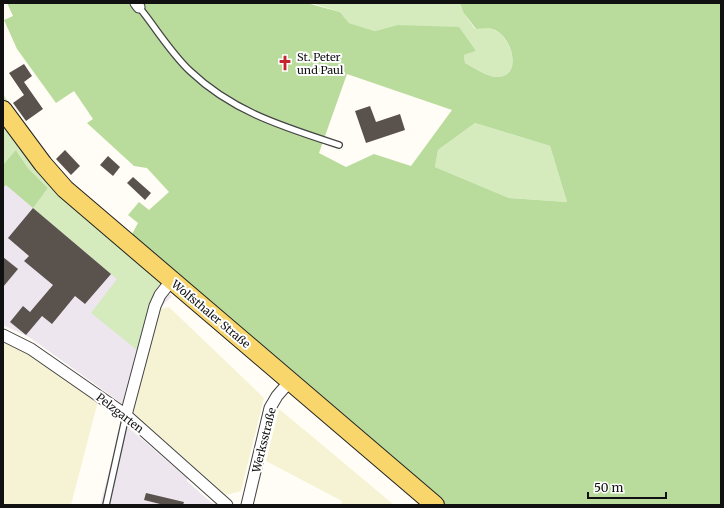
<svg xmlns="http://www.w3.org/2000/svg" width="724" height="508" viewBox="0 0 724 508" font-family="Merriweather,serif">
<rect width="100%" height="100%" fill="#fffdf5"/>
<g fill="#eee6ef">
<path d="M3 165 137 266 172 296 159 309 133 413 117 400 29 337 3 325Z"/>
<path d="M122 422 187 478V481L214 505H100Z"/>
</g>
<g fill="#f6f3d4">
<path d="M169 307 264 398 241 491 226 495 133 413 159 309Z"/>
<path d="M3 342 29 355 98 401 71 505H3Z"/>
<path d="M279 409 320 443 394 505H341L342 501 266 461Z"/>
</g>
<g fill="#d5ebbd">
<path d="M311 3H460L463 12 475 29C479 29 484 27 488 28 512 31 525 79 496 77 485 76 475 68 465 63L464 55 476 51 397 25 375 31 349 23 340 12Z"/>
<path d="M3 94 48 159 75 186 176 275 159 309 147 358 91 313 117 279 33 208 48 188 28 168 17 151 3 165Z"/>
<path d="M475 123 550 146 567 202 509 198 435 167 438 150Z"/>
</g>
<g fill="#b9dc9c" fill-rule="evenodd">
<path d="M7 3H307L340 12 349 23 375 31 397 25 459 27 476 51 464 55 465 63C475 68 485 76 496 77 525 79 512 30 488 28 484 28 479 29 476 29L463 12 460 3H721V505H445L176 275 132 234 138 223 128 215 139 202 149 210 169 192 147 168 134 166 87 123 93 119 74 91 56 103 17 49 4 20 13 16ZM347 74 452 110 411 166 374 154 346 167 319 153ZM475 123 550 146 567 202 509 198 435 167 438 150Z"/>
<path d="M16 150 28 168 48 188 33 208 6 185 3 188V165Z"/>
</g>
<g fill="#5a524d">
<path d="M24 64 32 76 24 82 43 109 26 121 13 103 24 95 9 73Z"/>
<path d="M370 106 376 122 400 114 405 130 366 143 355 111Z"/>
<path d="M65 150 80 166 71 175 56 159Z"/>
<path d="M108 156 120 167 113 176 100 165Z"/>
<path d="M133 177 151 193 145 200 127 183Z"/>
<path d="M33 208 111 274 85 304 75 296 52 324 42 316 26 335 10 322 23 306 30 312 53 285 24 261 29 256 8 238Z"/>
<path d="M3 257 18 269 3 287Z"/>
<path d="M146 493 184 502 183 505H164L144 500Z"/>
</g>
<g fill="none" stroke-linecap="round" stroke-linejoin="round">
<g stroke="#444" stroke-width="8">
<g id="lane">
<path d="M139 7C156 28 170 52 190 71 233 112 284 127 339 145"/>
<path d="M106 505 126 415"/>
</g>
</g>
<g stroke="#444" stroke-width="13">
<g id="street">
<path d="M136 3 139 7"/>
<path d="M3 335 31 349 126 415 227 505"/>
<path d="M126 415 155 306 160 295 171 281"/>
<path d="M247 505 270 408 277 396 290 381"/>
</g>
</g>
<g stroke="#222" stroke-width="20">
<path id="primary" d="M3 110 43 164 65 189 435 505"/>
</g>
<use href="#lane" stroke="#fff" stroke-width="5.5"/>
<use href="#street" stroke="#fff" stroke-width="11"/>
<use href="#primary" stroke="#f9d66b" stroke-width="18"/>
</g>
<defs>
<g id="church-bare" transform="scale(1.2)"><path d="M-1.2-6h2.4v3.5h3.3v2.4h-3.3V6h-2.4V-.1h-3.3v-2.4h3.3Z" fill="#c4262e" stroke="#fff" stroke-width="2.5" paint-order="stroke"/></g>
</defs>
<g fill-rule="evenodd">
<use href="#church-bare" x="285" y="63"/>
</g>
<g text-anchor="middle" stroke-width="4" stroke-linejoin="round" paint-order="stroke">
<g font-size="11" fill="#111" stroke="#fff" text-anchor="start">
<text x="297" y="61">St. Peter<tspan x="297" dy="13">und Paul</tspan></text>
</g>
<g font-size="11" fill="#111" stroke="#fff">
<text transform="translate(211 314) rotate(40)" y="4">Wolfsthaler Straße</text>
<text transform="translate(120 413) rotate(38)" y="4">Pelzgarten</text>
<text transform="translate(264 440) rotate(-76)" y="4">Werksstraße</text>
</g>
</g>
<rect width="724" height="508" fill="none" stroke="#111111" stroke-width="8"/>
<path d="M588 492v6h78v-6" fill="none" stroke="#111111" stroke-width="2"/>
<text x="594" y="492" font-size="12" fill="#111111" stroke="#ffffff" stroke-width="3" paint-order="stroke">50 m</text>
</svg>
